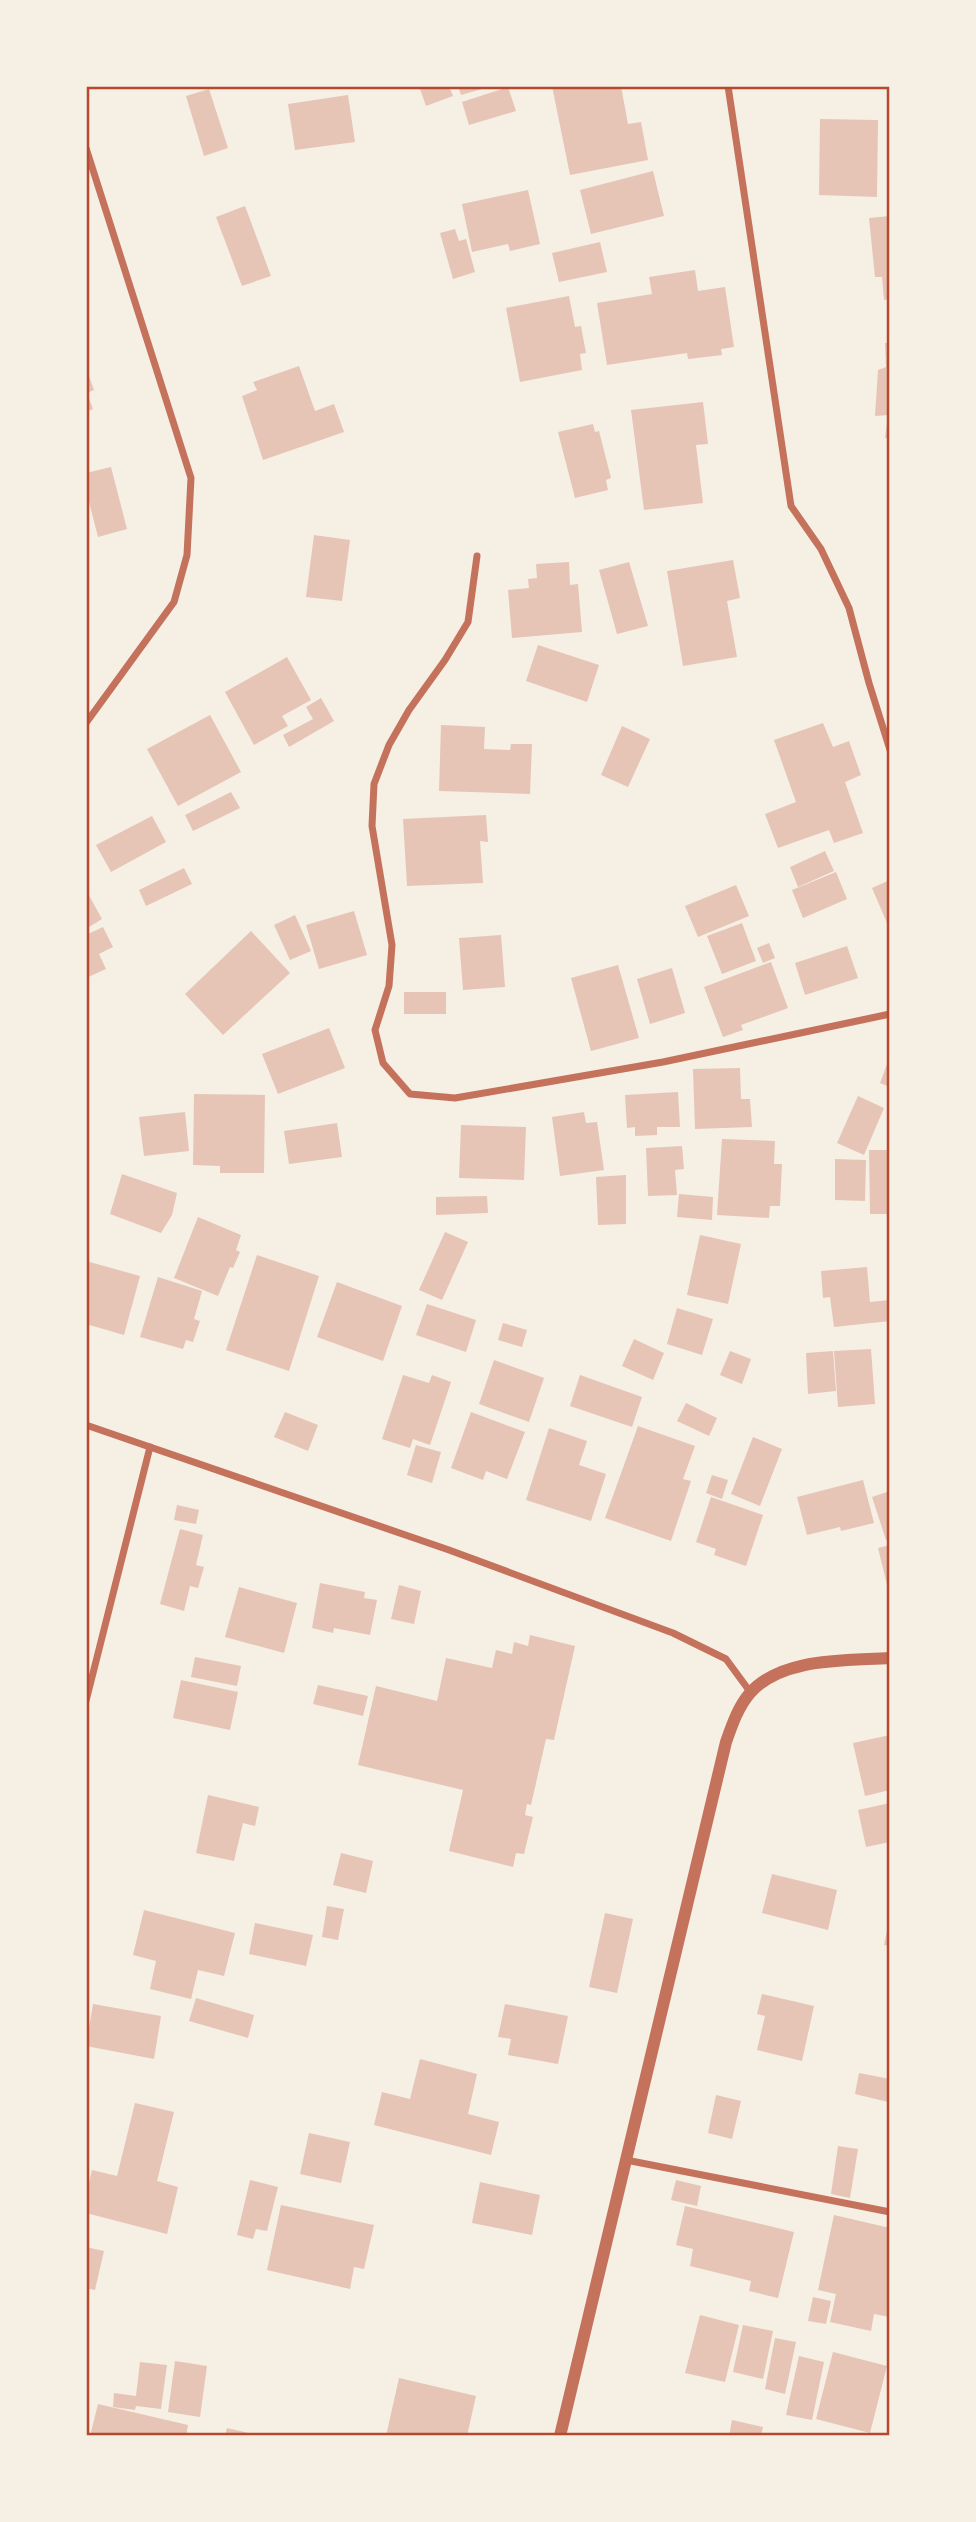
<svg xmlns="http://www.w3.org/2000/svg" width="976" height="2522" viewBox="0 0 976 2522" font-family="'PT Serif',serif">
<rect width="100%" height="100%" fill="#f6efe4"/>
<g fill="#e6c5b7">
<path d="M419 86H449L453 96 426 106Z"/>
<path d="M458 86H492L461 95Z"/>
<path d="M552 86H621L628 124 641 122 648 160 570 175Z"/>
<path d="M508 87 516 111 469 125 462 102Z"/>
<path d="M209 89 228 148 204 156 186 96Z"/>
<path d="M348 95 355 142 295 150 288 104Z"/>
<path d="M820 119 878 120 877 197 819 195Z"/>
<path d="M653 171 664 216 591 234 580 190Z"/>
<path d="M528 190 540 244 510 251 508 244 472 252 462 204Z"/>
<path d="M245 206 271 276 242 286 216 217Z"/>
<path d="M890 216V299L884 300 882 277H875L869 218Z"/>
<path d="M455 229 459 241 466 239 475 272 453 279 440 233Z"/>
<path d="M600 242 607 272 559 282 552 253Z"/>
<path d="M695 270 698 291 725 287 734 347 721 349 722 355 688 359 687 353 607 365 597 303 652 294 649 277Z"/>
<path d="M569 296 575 327 581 326 586 353 580 354 582 370 520 382 506 308Z"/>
<path d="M885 343H890V438H885L888 415 875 416 878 370 886 367Z"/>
<path d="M299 366 315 411 334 404 344 432 263 460 242 396 257 390 253 382Z"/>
<path d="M86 368 94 390 87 393 93 409 86 412Z"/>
<path d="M703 402 708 444 696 445 703 503 644 510 631 410Z"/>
<path d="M593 424 595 432 599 431 611 478 606 480 608 490 575 498 558 432Z"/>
<path d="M111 467 127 529 98 537 86 490V473Z"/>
<path d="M314 535 350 540 342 601 306 597Z"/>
<path d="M733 560 740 598 727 601 737 657 683 666 667 571Z"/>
<path d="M569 562 570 585 578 584 582 632 512 638 508 590 529 588 528 579 537 578 536 564Z"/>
<path d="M629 562 648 626 617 634 599 570Z"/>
<path d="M538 645 599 665 587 702 526 681Z"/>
<path d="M287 657 311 700 282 716 288 726 254 745 225 692Z"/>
<path d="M321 698 334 721 289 747 283 735 313 719 306 707Z"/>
<path d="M210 715 241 772 178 806 147 749Z"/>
<path d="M823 723 833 747 849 741 861 775 845 782 863 833 834 843 829 830 778 848 765 814 796 802 774 740Z"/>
<path d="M441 725 485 727 484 749 510 750 511 744H532L530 794 439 791Z"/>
<path d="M622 726 650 739 628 787 601 775Z"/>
<path d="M231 792 240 808 193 831 185 815Z"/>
<path d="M486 815 488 842 480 841 483 883 407 886 403 819Z"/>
<path d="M152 816 166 842 111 872 96 845Z"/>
<path d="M825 851 834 871 798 887 790 867Z"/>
<path d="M184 868 192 884 146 906 139 890Z"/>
<path d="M836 872 847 899 803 918 792 890Z"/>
<path d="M890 880V930L872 888Z"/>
<path d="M736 885 749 916 698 937 685 906Z"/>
<path d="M86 890 102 919 86 929Z"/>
<path d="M354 911 367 955 319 969 306 925Z"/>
<path d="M295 915 311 951 290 960 274 925Z"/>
<path d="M742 923 756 961 722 974 707 936Z"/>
<path d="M103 927 113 947 99 954 106 969 86 978V935Z"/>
<path d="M251 931 290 973 223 1035 185 994Z"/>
<path d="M501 935 505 987 463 990 459 938Z"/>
<path d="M769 943 775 958 763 963 757 948Z"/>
<path d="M847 946 858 978 805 995 795 963Z"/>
<path d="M771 962 788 1008 741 1025 743 1030 723 1037 704 987Z"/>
<path d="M618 965 639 1038 591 1051 571 978Z"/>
<path d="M672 968 685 1013 650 1024 637 979Z"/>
<rect x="404" y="992" width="42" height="22"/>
<path d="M329 1028 345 1068 278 1094 262 1054Z"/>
<path d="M890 1056V1087L880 1083Z"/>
<path d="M740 1068 741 1099H750L752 1127 695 1129 693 1069Z"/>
<path d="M678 1092 680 1127H657V1135L635 1136V1127L627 1128 625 1095Z"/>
<path d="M194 1094 265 1095 264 1173H220V1166L193 1165Z"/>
<path d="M858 1096 884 1108 864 1155 837 1143Z"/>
<path d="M185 1112 189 1151 144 1156 139 1117Z"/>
<path d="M584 1112 586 1123 597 1122 604 1170 560 1176 552 1117Z"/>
<path d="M337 1123 342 1157 289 1164 284 1131Z"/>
<path d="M461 1125 526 1127 524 1180 459 1178Z"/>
<path d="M722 1139 775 1141 774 1164H782L780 1206H770L769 1218 717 1215Z"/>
<path d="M682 1146 684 1169 675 1170 677 1195 648 1196 646 1148Z"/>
<path d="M869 1150H890V1214H870Z"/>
<path d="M835 1159 866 1160 865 1201 835 1200Z"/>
<path d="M122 1174 177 1193 172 1215 161 1233 110 1214Z"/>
<path d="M626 1175V1224L598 1225 596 1177Z"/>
<path d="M679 1194 713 1197 712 1220 677 1217Z"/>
<path d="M487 1196 488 1213 436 1215V1197Z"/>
<path d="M198 1217 241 1235 236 1250 240 1252 233 1268 230 1267 218 1296 174 1278Z"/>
<path d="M445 1232 468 1242 442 1300 419 1290Z"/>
<path d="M700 1235 741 1244 728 1304 687 1295Z"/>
<path d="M257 1255 319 1276 289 1371 226 1350Z"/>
<path d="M86 1261 140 1276 124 1335 86 1324Z"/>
<path d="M867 1267 870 1302 890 1300V1321L834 1327 830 1297 823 1298 821 1271Z"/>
<path d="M158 1277 202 1291 194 1319 200 1321 193 1342 186 1340 183 1349 140 1337Z"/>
<path d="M337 1282 402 1306 383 1361 317 1337Z"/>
<path d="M427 1304 476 1320 466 1352 416 1335Z"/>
<path d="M677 1308 713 1319 702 1355 667 1344Z"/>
<path d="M503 1323 527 1330 522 1347 498 1340Z"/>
<path d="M634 1339 664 1353 653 1380 622 1366Z"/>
<path d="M871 1349 875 1404 838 1407 834 1351Z"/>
<path d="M730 1351 751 1359 742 1384 720 1375Z"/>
<path d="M833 1351 836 1391 808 1394 806 1353Z"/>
<path d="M494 1360 544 1378 529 1422 479 1404Z"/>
<path d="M403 1375 429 1383 432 1375 451 1382 430 1445 413 1439 410 1448 382 1439Z"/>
<path d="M580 1375 642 1397 632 1427 570 1406Z"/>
<path d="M686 1403 717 1418 709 1436 677 1421Z"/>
<path d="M285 1412 318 1425 308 1451 274 1437Z"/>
<path d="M471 1412 525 1432 507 1479 486 1471 483 1480 451 1468Z"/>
<path d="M638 1426 695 1446 683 1479 691 1481 671 1541 605 1518Z"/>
<path d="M549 1428 587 1441 579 1465 606 1474 591 1521 526 1500Z"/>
<path d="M753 1437 782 1449 760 1506 731 1494Z"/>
<path d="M416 1445 441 1452 432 1483 407 1475Z"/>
<path d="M712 1475 728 1480 722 1499 706 1493Z"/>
<path d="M863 1480 874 1523 841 1531 840 1527 807 1535 797 1497Z"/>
<path d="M890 1491V1539L886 1540 872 1497Z"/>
<path d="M711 1497 763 1515 746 1566 714 1555 716 1549 696 1542Z"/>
<path d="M177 1505 199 1510 196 1524 174 1520Z"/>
<path d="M180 1529 203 1535 196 1565 204 1567 198 1588 190 1586 184 1611 160 1604Z"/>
<path d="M890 1545V1593H889L878 1548Z"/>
<path d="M320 1583 365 1592 364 1598 377 1600 370 1635 334 1628 333 1633 312 1628Z"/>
<path d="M399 1585 421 1591 414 1624 391 1619Z"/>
<path d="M239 1587 297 1603 284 1653 225 1637Z"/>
<path d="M530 1635 575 1646 554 1740 546 1739 531 1805 527 1804 525 1815 533 1817 524 1854 516 1853 513 1867 449 1851 463 1790 358 1765 376 1686 437 1701 446 1658 492 1668 496 1650 512 1654 514 1642 528 1646Z"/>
<path d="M195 1657 241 1666 237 1686 191 1677Z"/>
<path d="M181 1680 238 1692 230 1730 173 1718Z"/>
<path d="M318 1685 368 1696 363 1716 313 1704Z"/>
<path d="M890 1735V1790L865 1796 853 1743Z"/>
<path d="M208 1795 259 1807 255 1826 243 1823 234 1861 196 1853Z"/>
<path d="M890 1803V1842L866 1847 858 1810Z"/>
<path d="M341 1853 373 1861 366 1893 333 1885Z"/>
<path d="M772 1874 837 1890 828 1930 762 1913Z"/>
<path d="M327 1906 344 1909 338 1940 322 1937Z"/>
<path d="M144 1910 235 1933 224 1976 198 1970 191 1999 150 1989 156 1961 133 1955Z"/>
<path d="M605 1913 633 1919 617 1993 589 1987Z"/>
<path d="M889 1921H890V1946L884 1945Z"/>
<path d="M255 1923 313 1935 306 1966 249 1954Z"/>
<path d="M762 1994 814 2006 802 2061 757 2050 765 2016 757 2014Z"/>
<path d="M196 1998 254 2015 248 2038 189 2021Z"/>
<path d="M93 2004 161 2016 154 2059 86 2046Z"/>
<path d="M505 2004 568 2016 558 2064 508 2055 511 2039 498 2037Z"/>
<path d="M420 2059 477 2074 468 2114 499 2122 491 2155 374 2125 382 2092 410 2099Z"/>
<path d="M859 2073 890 2079 888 2102 855 2094Z"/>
<path d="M716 2095 741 2101 732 2139 708 2133Z"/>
<path d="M135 2103 174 2112 157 2181 178 2187 167 2234 86 2213V2196L92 2170 117 2176Z"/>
<path d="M309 2133 350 2142 341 2183 300 2174Z"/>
<path d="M838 2146 858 2149 850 2198 831 2194Z"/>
<path d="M250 2180 278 2187 267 2231 256 2229 253 2239 237 2235Z"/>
<path d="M676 2180 701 2186 697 2206 671 2200Z"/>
<path d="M480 2182 540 2195 532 2235 472 2223Z"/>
<path d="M281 2205 374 2225 364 2269 354 2267 350 2289 267 2270Z"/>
<path d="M685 2206 794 2232 778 2298 749 2291 751 2281 690 2266 693 2249 676 2245Z"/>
<path d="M834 2215 890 2228V2317L874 2314 871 2331 830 2322 836 2294 818 2290Z"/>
<path d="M86 2247 104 2251 95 2290 86 2288Z"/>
<path d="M813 2297 831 2301 826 2324 808 2321Z"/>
<path d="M700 2315 739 2325 725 2382 685 2373Z"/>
<path d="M743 2325 773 2331 763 2379 733 2372Z"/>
<path d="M775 2338 796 2342 785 2394 765 2389Z"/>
<path d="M833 2352 887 2366 870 2433 816 2419Z"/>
<path d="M799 2356 824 2362 812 2420 786 2415Z"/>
<path d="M175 2361 207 2366 200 2417 168 2412Z"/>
<path d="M140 2362 167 2365 161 2409 136 2406 135 2410 113 2407 114 2393 136 2396Z"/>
<path d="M399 2378 476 2396 467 2436H386Z"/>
<path d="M98 2404 188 2425 186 2436H90Z"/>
<path d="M732 2420 763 2427 761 2436H729Z"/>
<path d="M227 2428 257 2435V2436H225Z"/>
</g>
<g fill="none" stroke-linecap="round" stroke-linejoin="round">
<g stroke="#c5725c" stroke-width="7">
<path d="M728 86 791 506 821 549 849 608 869 683 890 750"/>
<path d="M86 148 191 478 187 555 174 602 86 723"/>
<path d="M477 556 468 622 445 660 409 710 389 745 374 784 372 826 392 945 389 986 375 1030 383 1063 410 1094 455 1098 663 1062 890 1014"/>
<path d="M86 1425 449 1550 673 1633 726 1659 751 1693"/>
<path d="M86 1701 150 1447"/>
<path d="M626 2160 890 2212"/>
</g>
<path stroke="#c5725c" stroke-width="12" d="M560 2436 726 1742C732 1725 738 1707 750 1693 782 1657 846 1661 890 1658"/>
</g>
<rect width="976" height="2522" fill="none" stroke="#f6efe4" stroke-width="175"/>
<rect x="88" y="88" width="800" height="2346" fill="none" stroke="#b5482f" stroke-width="2.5"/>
</svg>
